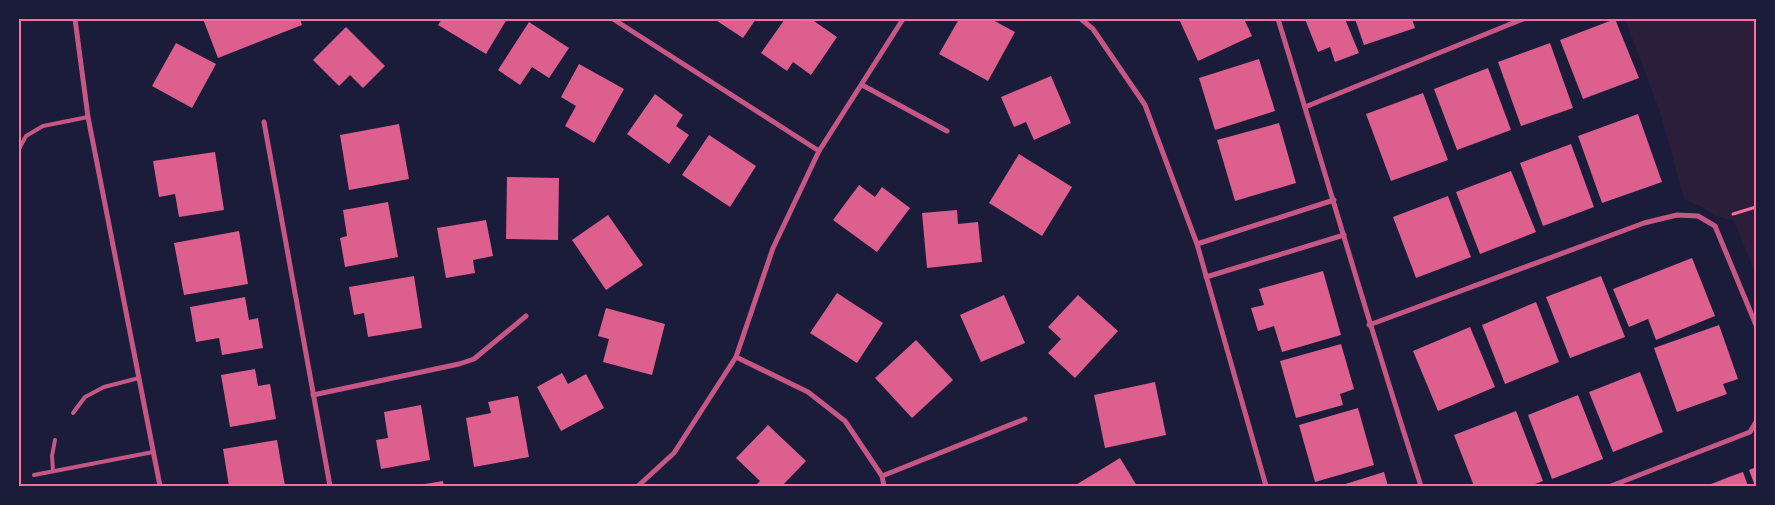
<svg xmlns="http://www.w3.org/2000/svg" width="1775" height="505" viewBox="0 0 1775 505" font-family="'Titillium Web',sans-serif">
<rect width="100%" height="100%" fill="#1b1b3a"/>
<path fill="#2a1e3b" d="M1625 19H1756V275L1734 221 1715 216 1704 208 1684 199 1661 115Z"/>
<g fill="#dd5f8e">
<path d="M203 19H300L302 25 218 58Z"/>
<path d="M442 19H507L486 54 438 25Z"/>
<path d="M714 19H756L743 38Z"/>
<path d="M785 19H811L837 37 811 75 793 62 787 71 761 53Z"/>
<path d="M959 19H991L1015 32 988 81 939 54Z"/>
<path d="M1179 19H1244L1252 36 1198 61Z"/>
<path d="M1305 19H1345L1359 53 1335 62 1330 47 1318 52Z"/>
<path d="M1355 19H1412L1415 28 1364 45Z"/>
<path d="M1615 19 1639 78 1583 99 1560 40Z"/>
<path d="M529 22 569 48 549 78 532 67 520 85 498 70Z"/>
<path d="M346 27 385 66 363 88 350 75 339 86 313 60Z"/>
<path d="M176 43 216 64 192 108 152 86Z"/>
<path d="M1550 43 1573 108 1521 126 1498 62Z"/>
<path d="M1259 59 1275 111 1215 130 1199 78Z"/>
<path d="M579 64 624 89 594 143 565 126 576 106 561 97Z"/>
<path d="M1488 68 1511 130 1457 150 1434 89Z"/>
<path d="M1051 76 1071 123 1034 140 1026 122 1014 127 1001 97Z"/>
<path d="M1423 93 1448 160 1391 181 1366 114Z"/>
<path d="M655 94 683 115 676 126 689 135 669 164 627 134Z"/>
<path d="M1638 114 1662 182 1602 203 1578 136Z"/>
<path d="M1279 123 1296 183 1235 201 1217 140Z"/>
<path d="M399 124 409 179 349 190 340 135Z"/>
<path d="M709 135 756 166 730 207 682 175Z"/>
<path d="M1571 144 1594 207 1543 226 1520 163Z"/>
<path d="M215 152 224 210 179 217 175 194 159 197 153 161Z"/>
<path d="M1019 154 1072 187 1042 236 989 203Z"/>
<path d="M1511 171 1536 232 1480 254 1456 192Z"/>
<path d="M507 177 559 178 558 240 506 239Z"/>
<path d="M859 185 875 197 882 187 910 208 877 252 833 220Z"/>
<path d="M1448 196 1471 257 1416 278 1393 217Z"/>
<path d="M388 202 398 257 345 267 340 238 347 236 343 210Z"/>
<path d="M957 210 958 224 978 222 982 262 927 268 922 213Z"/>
<path d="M608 215 643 265 606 290 572 240Z"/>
<path d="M486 220 493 256 473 260 475 273 446 278 437 228Z"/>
<path d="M239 231 248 284 184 295 174 243Z"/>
<path d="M1692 258 1715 316 1656 340 1648 319 1629 327 1613 289Z"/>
<path d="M1323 271 1341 335 1282 352 1274 326 1258 331 1251 308 1264 305 1259 289Z"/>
<path d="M414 276 422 328 368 337 364 313 354 315 349 287Z"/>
<path d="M1601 276 1625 337 1570 358 1546 297Z"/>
<path d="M837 293 883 323 857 363 810 333Z"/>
<path d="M1004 295 1025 343 981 362 960 315Z"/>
<path d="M1078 295 1118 331 1075 378 1048 353 1061 339 1048 327Z"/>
<path d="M245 297 249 320 258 318 263 348 222 355 219 338 196 342 190 307Z"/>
<path d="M1536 302 1559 362 1505 384 1482 325Z"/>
<path d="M606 308 665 324 652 375 603 362 609 339 598 336Z"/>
<path d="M1719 325 1738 379 1723 384 1727 394 1677 412 1654 348Z"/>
<path d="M1470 327 1495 387 1438 411 1413 351Z"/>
<path d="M916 340 953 380 912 418 875 378Z"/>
<path d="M1341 344 1354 389 1340 394 1343 405 1296 418 1280 361Z"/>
<path d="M255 369 258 386 270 384 276 419 230 427 221 375Z"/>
<path d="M1640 372 1663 432 1613 452 1589 392Z"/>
<path d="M562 373 568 384 586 374 604 408 561 431 537 387Z"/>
<path d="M1155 382 1166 435 1105 448 1094 395Z"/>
<path d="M1578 395 1603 459 1552 479 1528 415Z"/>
<path d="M518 396 529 457 474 467 466 418 491 413 488 402Z"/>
<path d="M421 405 430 460 381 469 376 440 388 438 384 412Z"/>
<path d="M1358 408 1374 465 1315 482 1299 425Z"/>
<path d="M1516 411 1543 481 1530 486H1474L1454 435Z"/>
<path d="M768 425 806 461 782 486H755L760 481 736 458Z"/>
<path d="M277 440 285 486H229L223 449Z"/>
<path d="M1120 458 1137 486H1074Z"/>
<path d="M1756 467V486H1755L1749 470Z"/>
<path d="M1384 472 1388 486H1339Z"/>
<path d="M1743 472 1748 486H1706L1729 477Z"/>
<path d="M443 481 444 486H419V485Z"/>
</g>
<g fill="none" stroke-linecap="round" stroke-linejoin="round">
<path stroke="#ff6b9d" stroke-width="3" d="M1733 214 1756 207"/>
<g stroke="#c65784" stroke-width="4">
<path d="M19 149 26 136 43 126 88 117"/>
<path d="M73 413 85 397 104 387 139 378"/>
<path d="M53 471 52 456 55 440"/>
<path d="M34 475 153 452"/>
</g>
<g stroke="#c65784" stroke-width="5">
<path d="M75 19 88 117 160 486"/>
<path d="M613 19 819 151"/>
<path d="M1081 19 1093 29 1145 105 1197 244 1266 486"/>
<path d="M1278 19C1326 175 1371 331 1421 486"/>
<path d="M862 85 947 131"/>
<path d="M1305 107 1523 19"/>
<path d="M264 122 330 486"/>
<path d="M1197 244 1334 200"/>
<path d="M1206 277 1344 235"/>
<path d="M1369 325 1644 223 1677 215 1698 216 1715 226 1756 325"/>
<path d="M736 357 808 392 845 421 882 476 884 486"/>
<path d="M313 395 459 364 474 359 526 316"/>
<path d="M882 476 1025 419"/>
<path d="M638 486 674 453 736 357 773 248 819 151 903 19"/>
<path d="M1611 486 1750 432 1756 422"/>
</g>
</g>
<rect width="1775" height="505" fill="none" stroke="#1b1b3a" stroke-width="40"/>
<rect x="20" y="20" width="1735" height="465" fill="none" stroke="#ff6b9d" stroke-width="2"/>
</svg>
